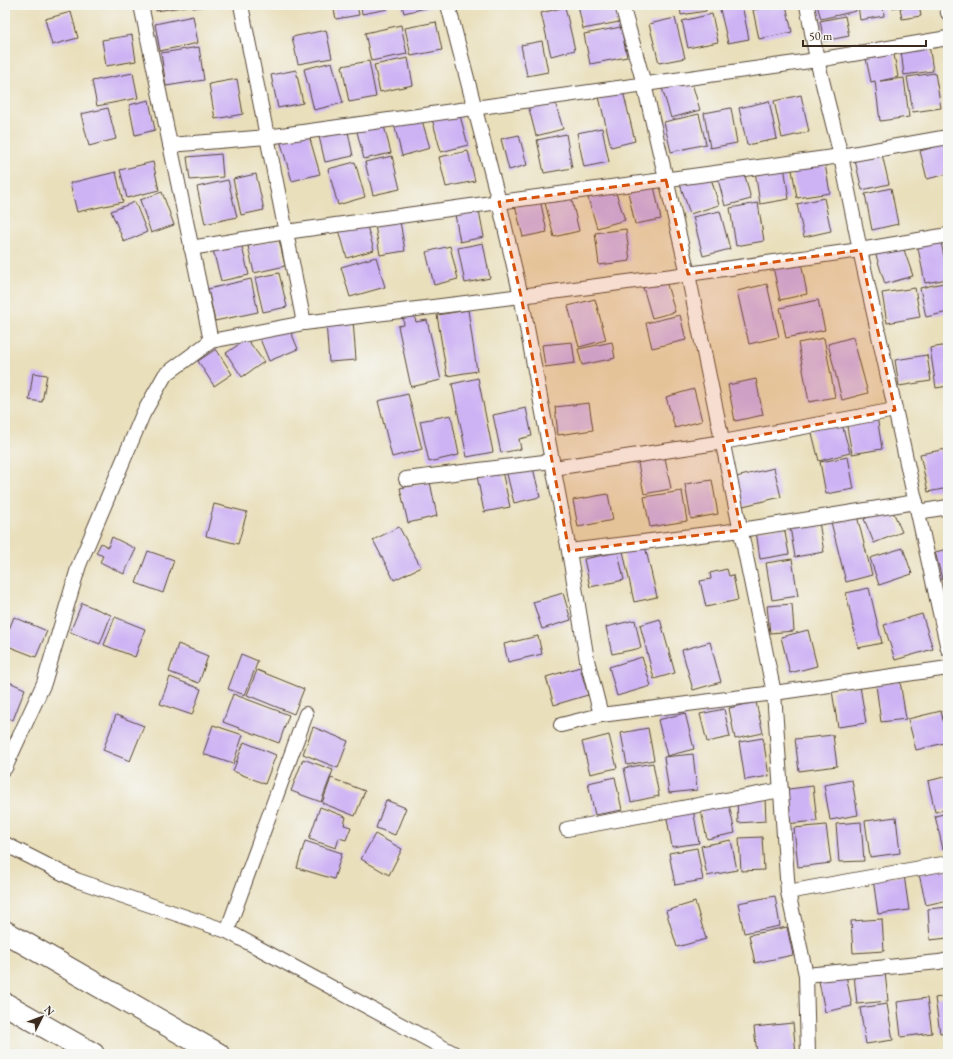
<svg xmlns="http://www.w3.org/2000/svg" width="953" height="1059" viewBox="0 0 953 1059" font-family="'EB Garamond',serif">
<rect width="100%" height="100%" fill="#f6f6f2"/>
<filter id="ink" filterUnits="userSpaceOnUse"><feTurbulence type="fractalNoise" baseFrequency=".025" numOctaves="2"/><feDisplacementMap in="SourceGraphic" scale="8" xChannelSelector="R" yChannelSelector="G"/><feConvolveMatrix kernelMatrix="1 2 1 2 8 2 1 2 1" color-interpolation-filters="sRGB"/></filter>
<filter id="wash" filterUnits="userSpaceOnUse"><feTurbulence type="fractalNoise" baseFrequency=".012" numOctaves="4" result="noise"/><feDisplacementMap in="SourceGraphic" scale="16" xChannelSelector="R" yChannelSelector="G"/><feGaussianBlur stdDeviation="0.9" result="paint"/><feColorMatrix in="noise" values="0 0 0 0 0 0 0 0 0 0 0 0 0 0 0 0 0 1.4 0 .05"/><feComposite in="paint" operator="in"/></filter>
<g filter="url(#wash)">
<rect width="100%" height="100%" fill="#e9dfbb"/>
<g id="blocks">
<g fill="#cdb3f4">
<path d="M155 5H188V6L156 11Z"/>
<path d="M192 5H206V6L193 8Z"/>
<path d="M333 5H357L359 15 336 19Z"/>
<path d="M361 5H388V9L362 14Z"/>
<path d="M402 5H435V6L404 13Z"/>
<path d="M578 5H616L619 22 583 29Z"/>
<path d="M680 5H705L706 11 681 15Z"/>
<path d="M719 5H742L749 39 728 43Z"/>
<path d="M778 5H786L792 32 759 39 753 10Z"/>
<path d="M817 5H855L856 11 821 19Z"/>
<path d="M858 5H883L884 16 860 20Z"/>
<path d="M891 5H903V6L892 8Z"/>
<path d="M919 5 921 16 902 19 900 8Z"/>
<path d="M565 7 575 50 551 56 541 13Z"/>
<path d="M71 12 78 38 52 45 45 19Z"/>
<path d="M712 14 718 42 688 48 682 21Z"/>
<path d="M193 16 198 43 160 51 155 24Z"/>
<path d="M845 16 849 36 824 41 820 21Z"/>
<path d="M675 18 685 58 659 63 649 24Z"/>
<path d="M436 22 442 50 411 56 405 28Z"/>
<path d="M401 25 407 54 371 61 365 33Z"/>
<path d="M621 27 627 57 590 64 584 34Z"/>
<path d="M326 30 332 58 298 64 292 37Z"/>
<path d="M132 35 136 61 106 66 102 40Z"/>
<path d="M928 38 933 71 904 75 900 42Z"/>
<path d="M542 41 548 72 527 76 521 45Z"/>
<path d="M892 43 898 77 880 81 904 78 909 117 880 121 875 81 871 82 864 49Z"/>
<path d="M199 47 204 80 166 86 161 53Z"/>
<path d="M408 58 413 85 380 92 374 65Z"/>
<path d="M369 61 376 97 349 102 342 66Z"/>
<path d="M332 62 343 103 314 110 304 69Z"/>
<path d="M296 70 303 103 278 108 271 75Z"/>
<path d="M133 73 138 98 97 106 92 81Z"/>
<path d="M935 73 941 108 913 112 907 77Z"/>
<path d="M237 79 243 114 215 119 209 84Z"/>
<path d="M691 80 700 110 671 118 662 88Z"/>
<path d="M623 91 635 141 611 147 599 97Z"/>
<path d="M801 95 809 132 782 138 774 101Z"/>
<path d="M554 98 563 129 536 136 528 105Z"/>
<path d="M149 100 155 130 135 135 129 105Z"/>
<path d="M769 101 777 139 747 145 739 108Z"/>
<path d="M108 108 116 139 89 146 81 114Z"/>
<path d="M731 108 737 143 710 148 704 113Z"/>
<path d="M459 112 468 145 441 152 432 119Z"/>
<path d="M699 114 706 144 671 152 664 122Z"/>
<path d="M421 117 430 148 402 156 394 124Z"/>
<path d="M346 122 353 156 325 162 317 128Z"/>
<path d="M383 122 391 153 364 159 356 128Z"/>
<path d="M602 128 609 162 584 167 577 133Z"/>
<path d="M308 132 320 174 292 181 280 140Z"/>
<path d="M566 134 572 168 544 173 537 140Z"/>
<path d="M519 135 527 165 509 170 501 139Z"/>
<path d="M948 143V174L927 179 920 151Z"/>
<path d="M881 150 889 184 862 190 854 156Z"/>
<path d="M468 151 475 181 446 187 439 157Z"/>
<path d="M221 154 223 177 190 180 187 157Z"/>
<path d="M392 156 400 189 373 195 365 162Z"/>
<path d="M153 162 159 190 127 198 120 170Z"/>
<path d="M355 162 365 197 338 205 328 169Z"/>
<path d="M825 164 830 193 797 198 792 170Z"/>
<path d="M784 166 789 199 760 204 755 171Z"/>
<path d="M743 168 751 199 725 206 717 175Z"/>
<path d="M116 172 123 202 77 212 70 183Z"/>
<path d="M256 174 264 210 241 215 233 179Z"/>
<path d="M710 175 719 205 690 214 680 184Z"/>
<path d="M228 180 237 217 205 224 197 187Z"/>
<path d="M654 186 661 219 635 224 628 192Z"/>
<path d="M891 188 898 224 872 230 865 194Z"/>
<path d="M615 190 625 220 597 228 588 198Z"/>
<path d="M162 192 174 225 151 233 140 200Z"/>
<path d="M571 196 579 231 554 237 545 203Z"/>
<path d="M824 198 831 231 804 237 797 204Z"/>
<path d="M540 199 547 232 523 237 515 205Z"/>
<path d="M135 202 147 232 124 242 111 211Z"/>
<path d="M758 203 764 241 736 246 730 208Z"/>
<path d="M478 205 484 237 460 242 454 209Z"/>
<path d="M720 211 730 249 703 256 693 217Z"/>
<path d="M399 215 405 251 380 255 374 219Z"/>
<path d="M366 223 374 250 347 258 339 230Z"/>
<path d="M626 229 630 261 599 265 595 233Z"/>
<path d="M948 229V258H947L941 231Z"/>
<path d="M940 238 948 274V279L925 283 917 243Z"/>
<path d="M279 239 285 266 254 273 248 246Z"/>
<path d="M901 241 913 276 885 284 874 249Z"/>
<path d="M241 243 249 275 221 281 213 250Z"/>
<path d="M483 243 490 278 465 283 458 248Z"/>
<path d="M450 246 458 279 434 285 426 252Z"/>
<path d="M800 256 807 294 780 300 772 262Z"/>
<path d="M376 257 385 287 350 297 341 267Z"/>
<path d="M279 273 287 307 263 312 255 278Z"/>
<path d="M251 279 258 312 215 321 208 289Z"/>
<path d="M666 281 675 312 652 318 643 287Z"/>
<path d="M948 282V312L926 317 920 288Z"/>
<path d="M767 284 779 337 749 344 737 291Z"/>
<path d="M915 288 920 317 887 323 882 293Z"/>
<path d="M595 299 606 340 579 347 568 306Z"/>
<path d="M818 300 825 330 786 338 780 308Z"/>
<path d="M468 310 477 371 447 376 437 315Z"/>
<path d="M414 315 416 322 427 320 441 380 411 387 398 326 404 325 403 317Z"/>
<path d="M680 315 686 340 652 348 646 323Z"/>
<path d="M353 320 356 360 329 362 326 322Z"/>
<path d="M287 322 298 349 269 361 258 334Z"/>
<path d="M853 337 868 393 842 400 828 344Z"/>
<path d="M824 338 835 397 809 402 798 343Z"/>
<path d="M247 339 264 362 242 377 226 353Z"/>
<path d="M572 342 575 363 545 367 542 345Z"/>
<path d="M612 342 615 358 582 365 578 349Z"/>
<path d="M948 345V386L936 388 930 348Z"/>
<path d="M216 349 232 374 214 386 198 361Z"/>
<path d="M927 355 931 381 899 386 895 360Z"/>
<path d="M33 373 47 375 42 402 29 400Z"/>
<path d="M478 378 493 452 467 457 452 384Z"/>
<path d="M756 379 763 415 735 421 728 385Z"/>
<path d="M694 389 702 421 675 428 666 397Z"/>
<path d="M408 394 422 449 392 457 378 401Z"/>
<path d="M589 403 593 430 558 435 555 407Z"/>
<path d="M526 408 532 436 519 439 521 449 501 453 493 415Z"/>
<path d="M451 415 459 455 429 462 420 421Z"/>
<path d="M877 416 882 449 852 454 846 421Z"/>
<path d="M841 421 850 453 819 461 811 429Z"/>
<path d="M947 449 948 488 928 492 920 454Z"/>
<path d="M664 452 671 489 644 494 637 458Z"/>
<path d="M848 457 854 489 826 494 820 462Z"/>
<path d="M532 464 540 497 514 503 506 470Z"/>
<path d="M774 468 781 497 743 506 736 477Z"/>
<path d="M502 471 510 507 484 512 477 476Z"/>
<path d="M712 480 718 514 691 519 685 484Z"/>
<path d="M430 482 437 516 408 523 400 488Z"/>
<path d="M682 491 687 521 650 527 644 497Z"/>
<path d="M608 494 613 520 578 527 573 500Z"/>
<path d="M214 504 247 512 238 544 206 536Z"/>
<path d="M891 507 902 532 874 543 864 519Z"/>
<path d="M818 516 824 552 795 557 789 521Z"/>
<path d="M857 516 872 575 846 582 831 522Z"/>
<path d="M399 527 421 567 394 580 373 540Z"/>
<path d="M784 527 789 554 760 559 756 531Z"/>
<path d="M112 537 136 549 124 574 100 562 103 556 96 553 101 543 108 547Z"/>
<path d="M645 546 657 597 634 602 623 551Z"/>
<path d="M903 548 912 574 879 585 870 558Z"/>
<path d="M948 549V581L943 582 935 552Z"/>
<path d="M148 551 174 560 163 593 136 583Z"/>
<path d="M618 552 624 580 590 587 584 559Z"/>
<path d="M792 559 798 596 772 600 766 563Z"/>
<path d="M727 569 729 576 733 575 738 600 706 607 700 581 711 579 710 573Z"/>
<path d="M869 588 882 643 858 648 846 593Z"/>
<path d="M563 593 571 620 542 629 533 602Z"/>
<path d="M82 603 111 615 100 644 70 632Z"/>
<path d="M792 604 794 631 770 633 767 606Z"/>
<path d="M922 614 933 649 895 660 884 625Z"/>
<path d="M14 617 47 631 36 657 5 645V639Z"/>
<path d="M115 617 145 629 135 657 104 645Z"/>
<path d="M660 619 675 673 654 679 640 625Z"/>
<path d="M635 620 641 648 612 654 606 627Z"/>
<path d="M808 630 817 666 790 673 781 637Z"/>
<path d="M538 636 542 654 508 662 504 644Z"/>
<path d="M710 642 721 682 693 690 682 650Z"/>
<path d="M178 644 208 656 199 683 169 672Z"/>
<path d="M241 654 258 661 245 695 228 689Z"/>
<path d="M642 657 651 686 617 696 609 667Z"/>
<path d="M580 667 588 695 554 705 546 677Z"/>
<path d="M257 670 304 689 294 714 247 695Z"/>
<path d="M170 677 201 689 192 715 160 704Z"/>
<path d="M900 681 906 719 881 722 876 685Z"/>
<path d="M9 682 25 689 13 720 5 717V691Z"/>
<path d="M860 686 866 723 838 727 832 691Z"/>
<path d="M233 694 289 715 279 743 223 722Z"/>
<path d="M756 702 763 733 735 739 729 708Z"/>
<path d="M724 709 730 737 707 742 700 714Z"/>
<path d="M941 711 948 742 916 750 908 719Z"/>
<path d="M685 713 694 749 667 756 658 720Z"/>
<path d="M116 715 144 726 130 761 103 750Z"/>
<path d="M213 725 243 735 233 764 203 754Z"/>
<path d="M313 727 348 741 338 768 303 754Z"/>
<path d="M648 728 654 760 627 765 621 733Z"/>
<path d="M609 735 617 768 590 774 582 742Z"/>
<path d="M833 735 837 766 799 771 795 739Z"/>
<path d="M763 738 769 776 745 780 739 742Z"/>
<path d="M244 742 276 755 265 784 233 771Z"/>
<path d="M693 754 697 790 669 793 664 757Z"/>
<path d="M303 759 333 770 321 802 291 791Z"/>
<path d="M653 763 659 796 631 802 624 768Z"/>
<path d="M948 776V809L935 812 928 781Z"/>
<path d="M615 777 622 810 595 815 588 783Z"/>
<path d="M331 778 365 791 355 816 322 803Z"/>
<path d="M852 780 858 815 830 820 824 785Z"/>
<path d="M813 786 817 821 785 824 781 790Z"/>
<path d="M765 798 766 821 738 823 737 800Z"/>
<path d="M386 800 406 808 395 835 376 828Z"/>
<path d="M728 800 735 833 707 839 700 806Z"/>
<path d="M320 807 346 817 344 825 351 827 346 840 339 838 336 848 309 839Z"/>
<path d="M693 809 699 843 672 847 666 813Z"/>
<path d="M948 813V848L943 849 935 816Z"/>
<path d="M896 817 900 853 870 857 865 821Z"/>
<path d="M861 822 864 861 839 862 836 824Z"/>
<path d="M826 825 831 863 798 867 794 828Z"/>
<path d="M375 834 402 849 389 875 361 859Z"/>
<path d="M762 837 764 870 741 871 739 838Z"/>
<path d="M731 840 737 870 707 876 701 846Z"/>
<path d="M305 841 342 853 334 879 297 868Z"/>
<path d="M697 848 703 880 675 885 669 853Z"/>
<path d="M946 868 948 876V900L926 905 919 874Z"/>
<path d="M904 875 909 910 878 914 873 879Z"/>
<path d="M775 896 780 926 744 933 738 903Z"/>
<path d="M695 902 706 939 677 947 666 911Z"/>
<path d="M948 907V938L930 940 928 909Z"/>
<path d="M882 919 884 951 853 953 851 921Z"/>
<path d="M787 927 793 955 755 963 749 935Z"/>
<path d="M885 972 888 1001 857 1004 854 975Z"/>
<path d="M846 975 852 1006 825 1012 819 981Z"/>
<path d="M948 996V1032L940 1033 935 998Z"/>
<path d="M927 998 932 1033 901 1037 897 1002Z"/>
<path d="M887 1004 893 1040 866 1044 860 1008Z"/>
<path d="M793 1023 796 1054H757L754 1027Z"/>
</g>
</g>
</g>
<g filter="url(#ink)">
<use href="#blocks" fill-opacity="0" stroke="#554536" stroke-width="1"/>
<g fill="none" stroke-linecap="round" stroke-linejoin="round">
<g stroke="#554536" stroke-width="16">
<g id="minor">
<path d="M141 5 211 341"/>
<path d="M241 5 304 323"/>
<path d="M448 5 499 202 521 296 569 551 587 660 601 715"/>
<path d="M622 5 644 84 688 274 774 693 788 892 806 975 808 1054"/>
<path d="M807 5 817 60 841 156 860 250 948 649"/>
<path d="M947 5 948 13"/>
<path d="M170 145 267 137 817 60 948 38"/>
<path d="M191 248 286 232 499 202 841 156 948 137"/>
<path d="M554 468 723 442 895 410"/>
<path d="M406 479 552 461"/>
<path d="M918 512 948 507"/>
<path d="M569 551 741 530 916 502"/>
<path d="M561 725 601 715 774 693 948 668"/>
<path d="M5 768 44 683 79 565 143 414 165 375 211 341 304 323 521 296 688 274 860 250 948 235"/>
<path d="M567 829 781 790"/>
<path d="M5 844 76 880 227 931 455 1054"/>
<path d="M788 892 948 863"/>
<path d="M227 931 306 714"/>
<path d="M806 975 939 962 948 960"/>
</g>
</g>
<g stroke="#554536" stroke-width="24">
<g id="motorway">
<path d="M5 932 218 1054"/>
<path d="M5 1004 93 1054"/>
</g>
</g>
<use href="#minor" stroke="#fff" stroke-width="14"/>
<use href="#motorway" stroke="#fff" stroke-width="22"/>
</g>
</g>
<path fill="#d7540e" fill-opacity="0.2" stroke="#d7540e" stroke-width="3" stroke-dasharray="8 5" stroke-linejoin="round" d="M666 180 688 274 860 250 895 410 723 442 741 530 569 551 521 296 499 202Z"/>
<rect width="953" height="1059" fill="none" stroke="#f6f6f2" stroke-width="20"/>
<g transform="translate(42 1017) rotate(48)" stroke="#f6f6f2" stroke-width="3" paint-order="stroke">
<path d="M0-3L7 15L0 10L-7 15Z" fill="#3b2a1e"/>
<text y="-6" font-size="11" font-weight="bold" text-anchor="middle" fill="#3b2a1e">N</text>
</g>
<path d="M803 40v6h123v-6" fill="none" stroke="#3b2a1e" stroke-width="2"/>
<text x="809" y="40" font-size="12" fill="#3b2a1e" stroke="#f6f6f2" stroke-width="3" paint-order="stroke">50 m</text>
</svg>
